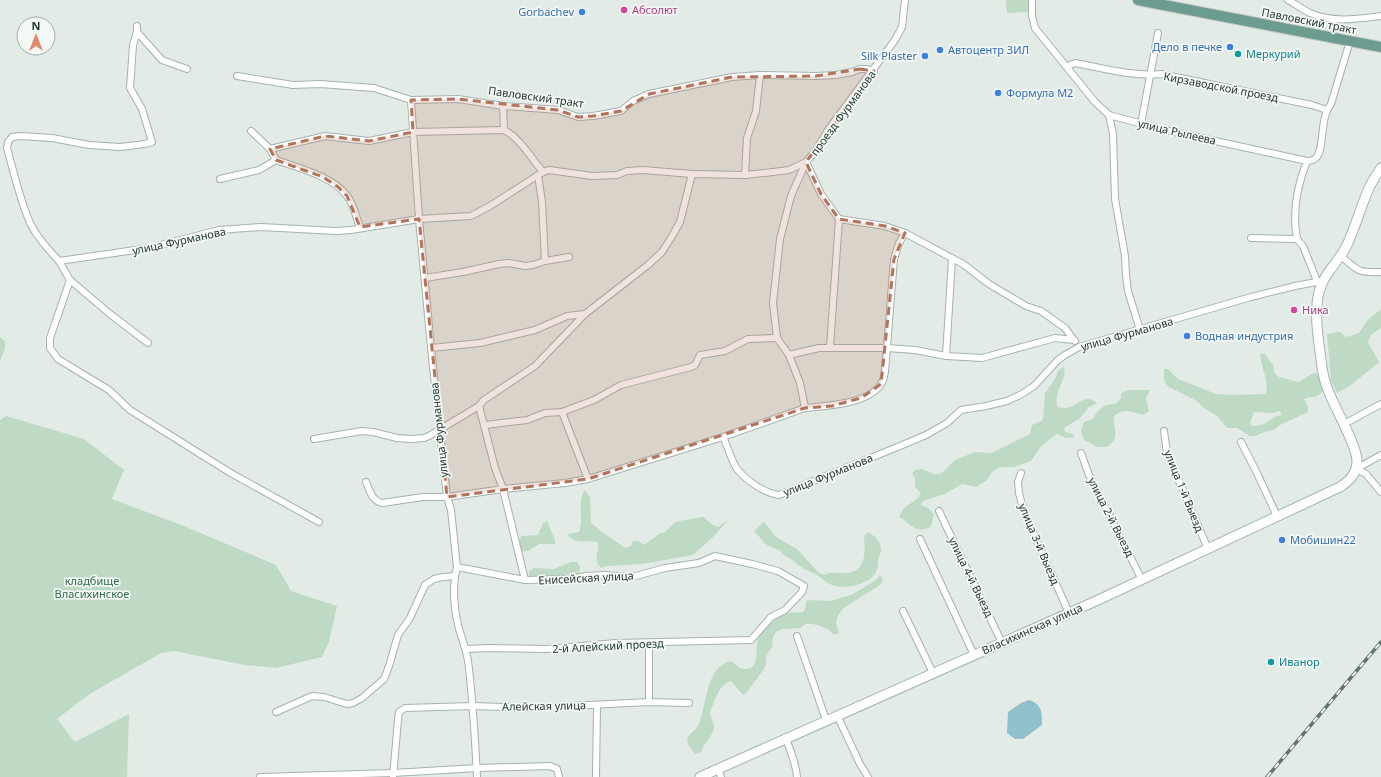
<svg xmlns="http://www.w3.org/2000/svg" width="1381" height="777" viewBox="0 0 1381 777" font-family="'Noto Sans',sans-serif">
<rect width="100%" height="100%" fill="#e3ebe7"/>
<g fill="#bedac5" fill-rule="evenodd">
<path d="M1006 0H1029V12L1007 13Z"/>
<path d="M1381 310V328L1371 335 1368 342 1379 362 1351 385 1337 393 1331 380 1327 334 1340 332 1346 337 1359 333C1364 324 1371 315 1381 310Z"/>
<path d="M0 337 5 341V348L0 361Z"/>
<path d="M1260 354H1265L1273 365 1275 374 1279 377 1298 382 1314 373 1319 374 1322 383V392C1315 400 1312 395 1304 399L1308 407V412L1280 425 1274 430 1264 432 1255 436H1250L1237 428H1227L1217 416 1204 408 1197 401 1169 387 1165 383 1164 379V369H1168L1178 379 1216 394 1230 395 1266 394C1269 380 1261 368 1260 354ZM1280 411 1282 415C1268 417 1269 426 1252 426L1250 422 1254 412 1273 413Z"/>
<path d="M1064 366C1068 380 1052 392 1058 407 1075 413 1082 390 1097 403L1089 407 1080 418 1064 428 1065 432 1073 434 1075 437 1066 438 1057 434 1041 446 1031 461 1014 467H1000L992 472 987 480 976 487 962 484 945 494 923 501 921 505 928 508 934 514 931 527C914 534 912 524 899 517L904 508 918 498 921 494 915 487V478L912 474 914 470 922 469 934 474H938L942 473 955 460 975 452 992 453 1030 434 1032 425 1043 420 1045 393 1055 379 1058 371Z"/>
<path d="M1129 390H1150L1146 398 1149 411C1138 421 1131 403 1114 416 1113 429 1121 438 1107 447H1097L1084 440 1081 431 1084 422 1093 419C1098 409 1105 403 1116 404L1121 398V393Z"/>
<path d="M6 416 84 439 124 470 112 499 184 526 276 565 291 591 337 606 329 642 322 657 276 668 245 665 174 651 161 653 88 695 57 719 75 742 129 714 127 777H0V420Z"/>
<path d="M585 490 590 497 591 523 602 532 625 548 631 546 633 541H639L644 545 659 534 665 532 674 523 679 521 703 517 713 525 718 527 728 520 715 535 693 555 642 564 607 566 601 568C592 558 600 553 598 542 585 539 577 546 567 534L579 532C584 519 577 500 585 490Z"/>
<path d="M547 521 555 540V544H539L528 551 516 552 521 536 538 535 543 523Z"/>
<path d="M764 522 776 537 797 549 818 572 824 575C832 571 838 574 846 573 867 571 865 553 864 536L868 532C875 536 882 542 881 551 880 554 879 557 878 560 878 564 878 568 876 572 870 584 847 589 835 586 827 584 823 579 817 575 809 571 802 569 796 563 790 557 784 558 780 550 763 546 765 542 754 531Z"/>
<path d="M571 562H577L580 567 579 573C569 578 540 582 529 576V571L535 568 554 569Z"/>
<path d="M880 575 883 580 880 585 844 608C834 619 836 622 839 634H833L829 630 818 625 811 624H805L801 628 782 629 776 632 773 637 772 648 768 653 766 658V664L764 669 747 692 743 695 731 681C719 684 714 702 710 713 711 718 715 724 714 729 713 735 704 743 701 752L695 754 688 744 687 738C690 733 696 730 699 724 707 704 705 669 730 661 735 663 738 668 743 669 763 671 753 646 759 637 765 628 777 615 787 613 792 612 798 613 803 612L806 607V601L812 600 830 601 851 595 876 580Z"/>
</g>
<path fill="#91c1ca" d="M1029 700C1042 704 1042 713 1042 725L1023 739H1015L1007 733 1008 712 1021 703Z"/>
<g fill="none" stroke-linecap="round" stroke-linejoin="round">
<g stroke="#a6b2ae" stroke-width="8">
<g id="street">
<path d="M1032 0V16L1035 28 1095 102 1109 115 1165 130 1307 161C1297 186 1292 212 1297 239"/>
<path d="M1288 0C1295 4 1302 9 1310 13 1333 23 1357 19 1381 16"/>
<path d="M137 32 162 60 187 69"/>
<path d="M1068 66 1075 63C1103 68 1133 77 1161 74L1312 105 1327 110"/>
<path d="M237 76 293 85 320 84 374 88 411 100 458 99 503 106 558 110 578 117 593 116 621 111 633 101 649 94 732 77 760 75 816 76 836 75 852 72 860 69H865L874 71"/>
<path d="M411 100 419 219 431 348 447 497 503 489 565 483 588 479 723 437 805 408 800 383 789 355 777 338 773 303 780 239 791 196 806 162 821 194 839 219 885 226 905 233 963 264 989 284 1026 306 1041 311 1065 328 1074 340"/>
<path d="M503 106 504 130"/>
<path d="M1109 115 1113 134 1115 199 1125 256 1126 275 1128 291 1140 330"/>
<path d="M1141 124 1158 33"/>
<path d="M251 131 270 149 325 136 369 141 413 132 504 130C520 138 531 158 543 172"/>
<path d="M270 149 276 160C298 168 333 176 347 196 354 204 356 218 360 227"/>
<path d="M1307 161C1310 161 1313 161 1316 158 1325 149 1319 119 1331 104L1350 41"/>
<path d="M745 175 747 138 756 111 760 75"/>
<path d="M220 179 259 170 276 160"/>
<path d="M1251 238 1297 239 1303 246 1317 281"/>
<path d="M1341 256C1358 271 1358 273 1381 272"/>
<path d="M59 261C49 250 38 239 31 225 20 201 14 173 7 148L8 142 12 137 20 136 52 138 89 145 120 147 145 144 152 142 142 109 130 88 133 45 137 32V26"/>
<path d="M545 261 569 257"/>
<path d="M425 278 463 272 499 264 509 263 525 266 533 265 545 261 542 202 538 175"/>
<path d="M70 280 50 338V348L58 359 109 390 130 410 229 472 319 522"/>
<path d="M148 343 110 314 70 280 59 261 149 248 219 230 261 227 336 231 351 230 419 219 471 216 490 206 543 172 549 170 592 176 617 175 627 171 643 170 692 174"/>
<path d="M830 347 839 219"/>
<path d="M431 348 480 343 535 330 567 316 585 314"/>
<path d="M789 355 819 348H887L915 350 946 356 982 358 1055 338 1074 340 1075 341"/>
<path d="M946 356 952 259"/>
<path d="M479 406 495 468 503 489 525 580"/>
<path d="M805 408C826 406 869 404 881 384 884 380 884 376 885 372L894 259 899 243 905 233"/>
<path d="M562 412 588 479"/>
<path d="M1344 424 1381 404"/>
<path d="M485 425 527 420 545 413 562 412 594 400 621 385 691 367 695 365 700 355 725 351 748 339 777 338"/>
<path d="M1164 431 1167 453 1208 549"/>
<path d="M723 437C728 447 731 460 737 469 747 481 764 493 779 495L900 446 926 435 947 423 961 410 986 406 1007 401 1020 395 1034 386 1058 360 1065 355 1079 347 1251 297 1295 286 1322 281"/>
<path d="M314 439 362 431 373 432 397 438 411 439 424 438 429 436 479 406 484 400 535 366 585 314 648 265 662 252 671 238 680 222 692 174 745 175 773 172 789 170 806 162 815 152 828 130 895 40 902 27 905 0"/>
<path d="M1241 442 1256 471 1277 516"/>
<path d="M1081 453 1089 475 1142 580"/>
<path d="M1356 469 1366 474 1381 492"/>
<path d="M1356 469 1381 455"/>
<path d="M1021 473 1018 482 1019 493 1023 509 1040 548 1069 613"/>
<path d="M366 482C370 491 372 501 382 503L423 497H447L451 510 457 567C452 586 454 607 458 625 461 637 466 648 468 661 473 699 475 738 477 777"/>
<path d="M939 511 1002 643"/>
<path d="M920 539 974 655"/>
<path d="M457 567 525 580 571 579 586 576 604 575 632 577 665 568 699 563 715 556 752 564 778 571 804 586 802 592 785 610 771 617 751 640 616 643 546 649 488 648 466 649"/>
<path d="M903 611 933 673"/>
<path d="M797 636 826 720"/>
<path d="M649 702V643"/>
<path d="M276 712 312 696 324 697 347 704 353 703 362 698 384 679 389 666 398 635 410 618 425 585 434 579 443 577 455 576"/>
<path d="M837 715 860 764 868 777"/>
<path d="M786 739C791 752 796 763 797 777"/>
<path d="M718 769 721 777"/>
<path d="M260 777 393 773 477 768 550 766 557 769 559 777"/>
<path d="M393 777 398 720 399 712 405 708 473 706 531 708 649 702 689 703"/>
<path d="M596 777 597 706"/>
</g>
</g>
<g stroke="#a2b5af" stroke-width="11">
<path id="secondary" d="M700 777 1096 601 1340 487C1349 481 1357 474 1357 461 1357 446 1337 412 1331 397 1325 385 1322 371 1321 359 1318 338 1314 312 1319 292 1323 274 1339 262 1347 245 1356 226 1361 205 1370 186 1373 180 1377 174 1381 168"/>
</g>
<g stroke="#c2c8c6" stroke-width="12">
<path id="primary" d="M1138 0 1381 47"/>
</g>
<use href="#street" stroke="#fff" stroke-width="6"/>
<use href="#secondary" stroke="#fff" stroke-width="9"/>
<use href="#primary" stroke="#6c9b8f" stroke-width="10"/>
<g stroke="#5f756f" stroke-width="3.5">
<path id="rail" d="M1267 777 1381 642"/>
</g>
<use href="#rail" stroke="#f3f8f5" stroke-width="2" stroke-dasharray="6" stroke-linecap="butt"/>
</g>
<path fill="#b2745c" fill-opacity="0.2" stroke="#b2745c" stroke-width="3" stroke-dasharray="8 5" stroke-linejoin="round" d="M860 69 874 71 806 162 821 194 839 219 885 226 905 233 894 259 881 384 861 398 832 406 805 408 588 479 447 497 419 219 360 227 347 196 338 187 323 177 276 160 270 149 325 136 369 141 413 132 411 100 458 99 558 110 578 117 593 116 621 111 649 94 732 77 816 76Z"/>
<g fill="#d1479c" stroke="#f3f8f5" stroke-width="1.5">
<circle cx="624" cy="10" r="4"/>
<circle cx="1294" cy="310" r="4"/>
</g>
<g fill="#3f7fe0" stroke="#f3f8f5" stroke-width="1.5">
<circle cx="582" cy="12" r="4"/>
<circle cx="1230" cy="47" r="4"/>
<circle cx="940" cy="50" r="4"/>
<circle cx="925" cy="56" r="4"/>
<circle cx="998" cy="93" r="4"/>
<circle cx="1187" cy="336" r="4"/>
<circle cx="1282" cy="540" r="4"/>
</g>
<g fill="#0f9aa8" stroke="#f3f8f5" stroke-width="1.5">
<circle cx="1238" cy="54" r="4"/>
<circle cx="1271" cy="662" r="4"/>
</g>
<g text-anchor="middle" stroke-width="3.5" stroke-linejoin="round" paint-order="stroke">
<g font-size="11" fill="#b23c85" stroke="#f3f8f5" text-anchor="start">
<text x="632" y="14">Абсолют</text>
<text x="1302" y="314">Ника</text>
</g>
<g font-size="11" fill="#366cbe" stroke="#f3f8f5" text-anchor="start">
<text x="574" y="16" text-anchor="end">Gorbachev</text>
<text x="1222" y="51" text-anchor="end">Дело в печке</text>
<text x="948" y="54">Автоцентр ЗИЛ</text>
<text x="917" y="60" text-anchor="end">Silk Plaster</text>
<text x="1006" y="97">Формула М2</text>
<text x="1195" y="340">Водная индустрия</text>
<text x="1290" y="544">Мобишин22</text>
</g>
<g font-size="11" fill="#243a34" stroke="#f3f8f5">
<text transform="translate(1309 21) rotate(11)" y="4">Павловский тракт</text>
<text transform="translate(1221 87) rotate(11)" y="4">Кирзаводской проезд</text>
<text transform="translate(536 97) rotate(8)" y="4">Павловский тракт</text>
<text transform="translate(843 113) rotate(-54)" y="4">проезд Фурманова</text>
<text transform="translate(1177 132) rotate(13)" y="4">улица Рылеева</text>
<text transform="translate(179 241) rotate(-12)" y="4">улица Фурманова</text>
<text transform="translate(1127 334) rotate(-16)" y="4">улица Фурманова</text>
<text transform="translate(439 430) rotate(-96)" y="4">улица Фурманова</text>
<text transform="translate(828 475) rotate(-22)" y="4">улица Фурманова</text>
<text transform="translate(1184 491) rotate(68)" y="4">улица 1-й Выезд</text>
<text transform="translate(1111 517) rotate(63)" y="4">улица 2-й Выезд</text>
<text transform="translate(1039 544) rotate(67)" y="4">улица 3-й Выезд</text>
<text transform="translate(971 577) rotate(64)" y="4">улица 4-й Выезд</text>
<text transform="translate(586 578) rotate(-3)" y="4">Енисейская улица</text>
<text transform="translate(1032 629) rotate(-24)" y="4">Власихинская улица</text>
<text transform="translate(608 646) rotate(-3)" y="4">2-й Алейский проезд</text>
<text transform="translate(544 706) rotate(-1)" y="4">Алейская улица</text>
</g>
<g font-size="11" fill="#0d838f" stroke="#f3f8f5" text-anchor="start">
<text x="1246" y="58">Меркурий</text>
<text x="1279" y="666">Иванор</text>
</g>
<g font-size="11" fill="#336c49" stroke="#f3f8f5">
<text x="92" y="585">кладбище<tspan x="92" dy="13">Власихинское</tspan></text>
</g>
</g>
<g transform="translate(36 36)"><circle r="19" fill="#f3f8f5" stroke="#a0aca8"/>
<path d="M0-3L7 15L0 10L-7 15Z" fill="#e28769"/>
<text y="-6" font-size="11" font-weight="bold" text-anchor="middle" fill="#243a34">N</text>
</g>
</svg>
